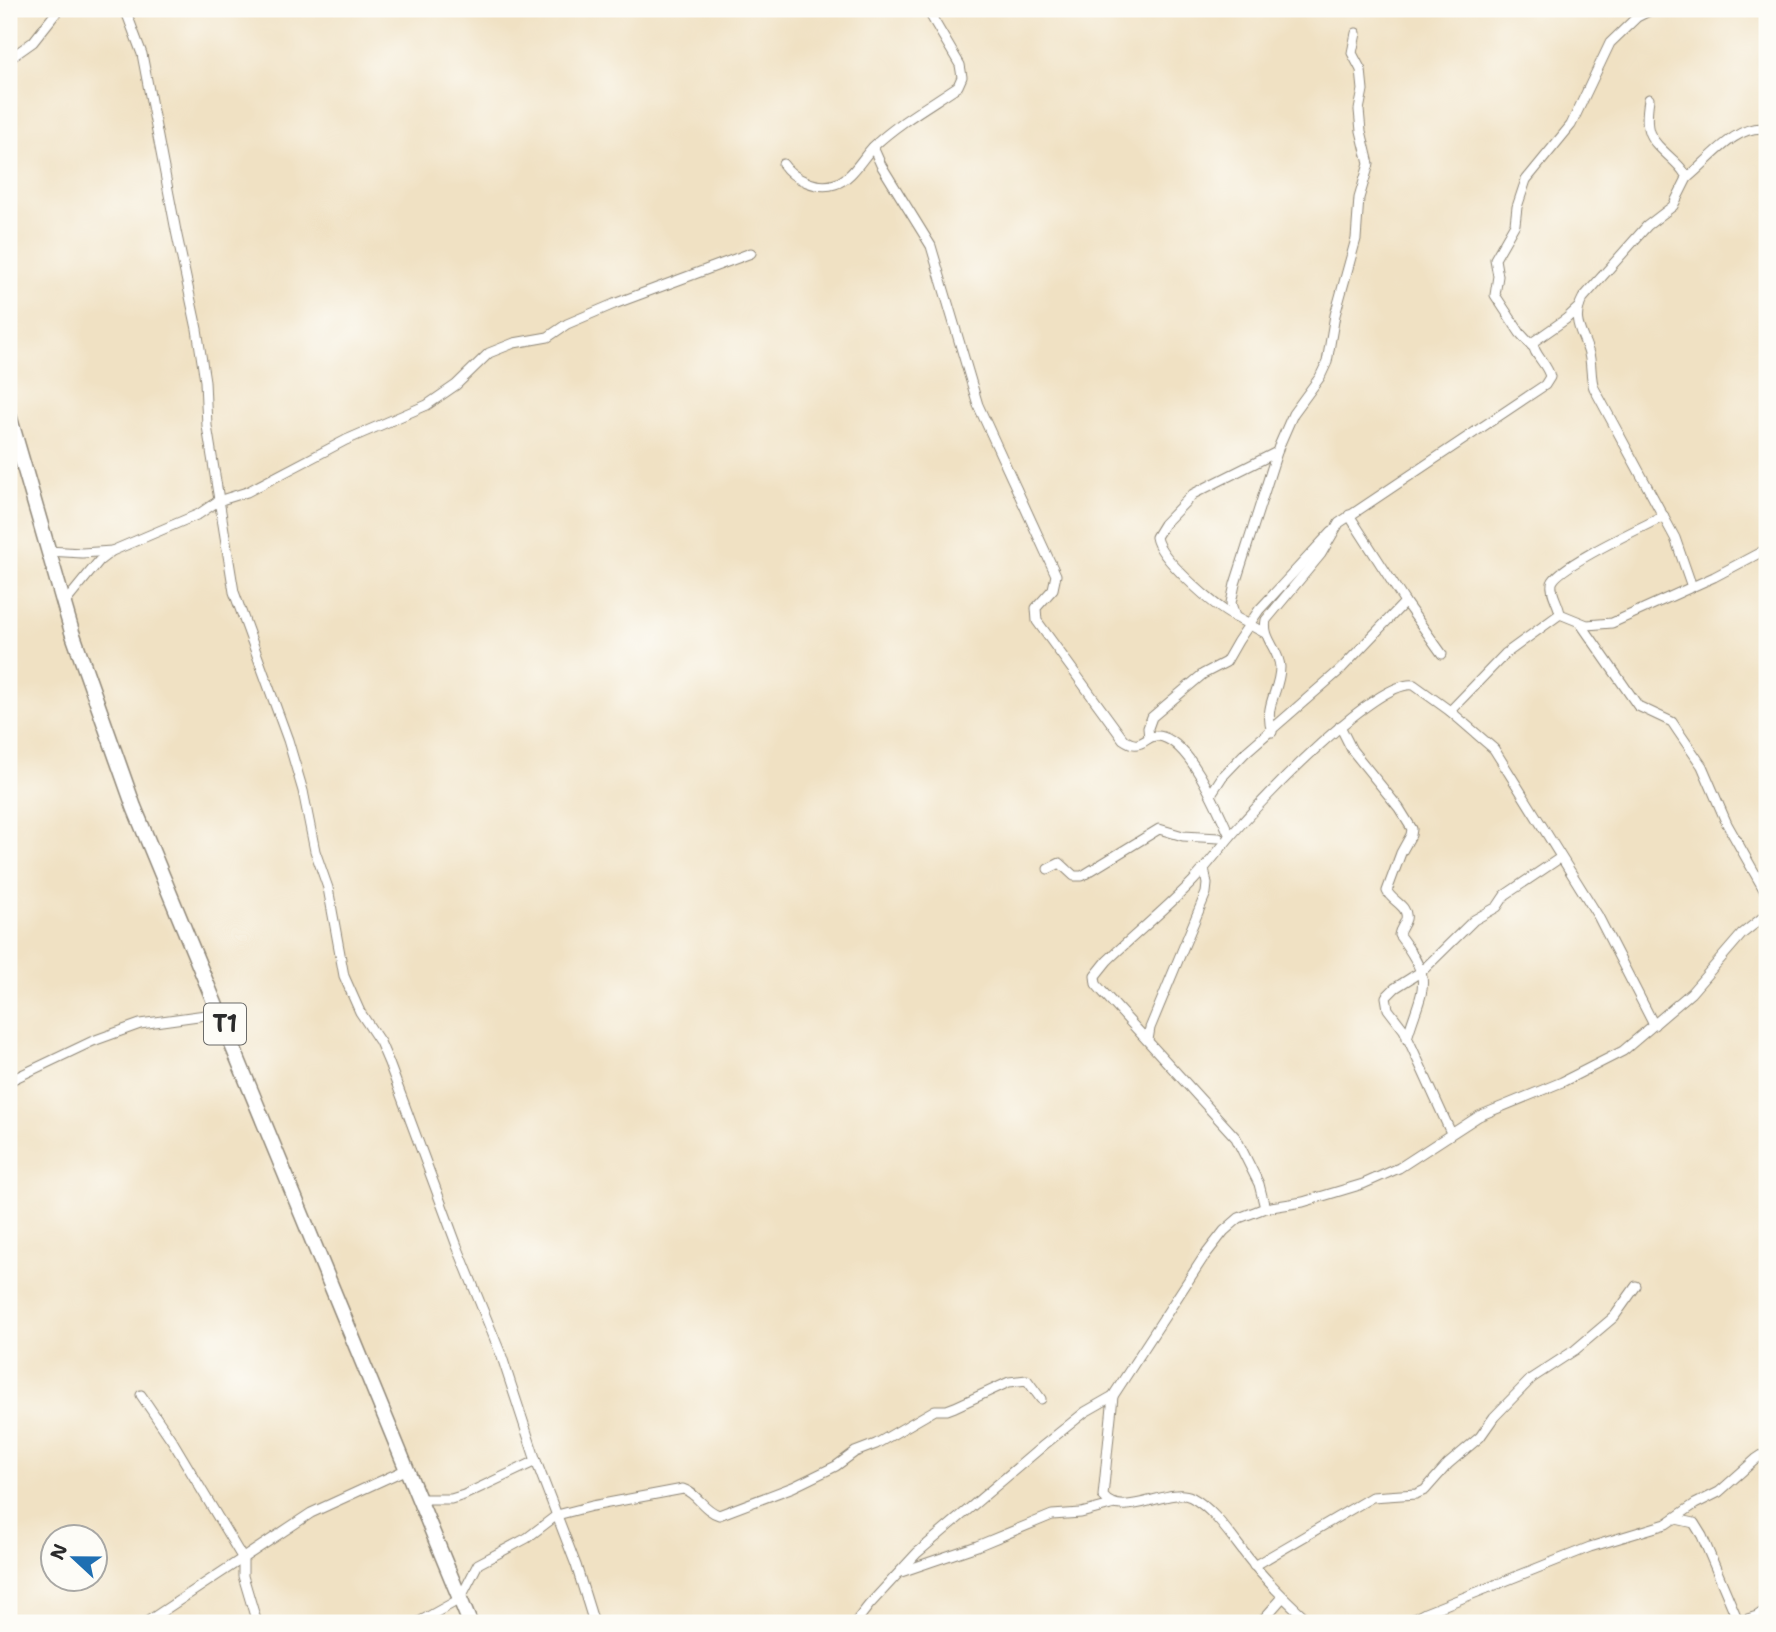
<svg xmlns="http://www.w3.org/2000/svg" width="1776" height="1632" viewBox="0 0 1776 1632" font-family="'Shantell Sans',sans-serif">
<rect width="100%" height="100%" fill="#fdfcf7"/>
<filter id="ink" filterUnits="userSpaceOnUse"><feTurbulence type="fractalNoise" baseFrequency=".0143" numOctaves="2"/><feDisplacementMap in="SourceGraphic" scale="14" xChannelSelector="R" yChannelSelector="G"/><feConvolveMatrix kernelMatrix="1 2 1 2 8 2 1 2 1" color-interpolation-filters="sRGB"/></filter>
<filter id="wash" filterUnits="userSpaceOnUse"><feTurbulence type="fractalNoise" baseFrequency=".00686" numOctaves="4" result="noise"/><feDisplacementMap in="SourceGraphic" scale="28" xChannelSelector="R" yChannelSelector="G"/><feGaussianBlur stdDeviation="1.57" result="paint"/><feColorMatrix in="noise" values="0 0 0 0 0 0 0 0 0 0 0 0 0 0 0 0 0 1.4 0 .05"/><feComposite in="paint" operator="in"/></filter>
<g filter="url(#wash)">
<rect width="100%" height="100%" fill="#f0e1c3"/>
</g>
<g filter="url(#ink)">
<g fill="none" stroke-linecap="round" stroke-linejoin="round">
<g stroke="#8e8677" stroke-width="11">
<g id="minor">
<path d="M125 9 142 54 176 231 197 329 205 381 207 426 234 592 288 740 303 791 315 851 328 888 344 976 360 1012 380 1042 389 1063 457 1246 502 1357 536 1461 576 1565 594 1623"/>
<path d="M9 59 33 42 59 9"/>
<path d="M1649 99C1644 133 1648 137 1673 160 1679 166 1684 170 1687 178L1673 206 1647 226 1583 298C1570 322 1583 332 1589 354 1592 365 1590 377 1594 388L1675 538 1692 587"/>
<path d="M873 147 881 165 931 246 978 405 1056 575 1053 589 1036 608 1037 621 1123 739C1144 754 1145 731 1163 737 1192 746 1218 810 1230 836"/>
<path d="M783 164C793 179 818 190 835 184 853 178 861 159 874 146 898 123 930 105 958 86L962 77 960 65 927 9"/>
<path d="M1687 178C1710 160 1736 123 1767 129"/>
<path d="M1532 346 1520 333 1495 295 1498 276 1495 259 1515 224 1517 207 1526 180 1571 125 1610 43 1637 17 1653 9"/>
<path d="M1349 515 1405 602 1442 654"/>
<path d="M48 551 82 553 112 551"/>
<path d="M64 604 99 561 112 551 199 514 218 501 247 492 346 440 427 405 456 385 489 353 514 343 548 337 567 324 614 304 751 253"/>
<path d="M1560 614C1559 604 1550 593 1552 583 1557 566 1645 526 1664 516"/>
<path d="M1235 617C1215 607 1159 558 1156 537L1164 524 1193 494 1277 452"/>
<path d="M1581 624 1638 706 1672 722 1678 731 1702 766 1727 824 1767 895"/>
<path d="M1265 633 1235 617 1231 603 1235 584 1279 446 1293 414 1320 377 1327 362 1335 315 1356 239 1359 198 1369 164 1361 131 1359 110 1363 90 1361 70 1352 53 1356 33"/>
<path d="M1450 711 1505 654 1560 614 1587 625 1612 623 1714 577 1763 551"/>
<path d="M1340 726 1352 750 1399 808 1412 829 1411 835 1401 853 1387 891C1391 901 1409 906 1406 919 1404 926 1400 928 1399 935 1435 983 1423 985 1407 1038"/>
<path d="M1272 732C1263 704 1280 692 1280 667 1279 649 1262 639 1266 620L1321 554 1339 523 1545 385 1550 377C1548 364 1532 354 1533 342L1566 319 1579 307"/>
<path d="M1149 738 1148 728 1152 717 1203 674 1226 662 1238 641 1259 610 1332 531"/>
<path d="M1211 794 1222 777 1246 752 1340 670 1405 602"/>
<path d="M1048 869 1060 863 1074 876H1082L1159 829 1183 836 1219 838"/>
<path d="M1148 1040 1150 1028 1206 893 1207 884 1204 868"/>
<path d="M9 1081 93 1041 140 1024 220 1013"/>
<path d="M1451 1133 1404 1030 1388 1009 1386 997 1395 988 1422 971 1474 920 1497 907 1505 895 1560 858"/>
<path d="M1265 1208 1259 1184 1236 1138 1102 991 1096 984 1095 976 1107 961C1135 934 1166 909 1193 881 1208 865 1221 847 1235 831 1261 801 1377 678 1414 685L1450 711 1494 749 1598 916 1654 1025"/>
<path d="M141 1395 173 1442 243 1559V1576L257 1623"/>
<path d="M1113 1396 1103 1496C1122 1521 1169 1486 1191 1497 1216 1510 1236 1544 1254 1565 1271 1586 1291 1605 1311 1623"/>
<path d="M421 1499H451L464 1495 536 1461"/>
<path d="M1676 1519 1694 1523 1702 1536 1739 1623"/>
<path d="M1254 1566 1372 1497 1416 1494 1425 1490 1448 1464 1480 1437 1494 1417 1532 1378 1575 1350 1614 1317 1636 1286"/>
<path d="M901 1572 977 1546 1052 1515 1081 1513 1115 1504"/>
<path d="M145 1623 311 1513 407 1469"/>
<path d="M417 1623 460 1599 478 1564 527 1538 557 1515 592 1506 683 1489C697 1493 703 1510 719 1515L793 1487 836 1466 855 1452 876 1444 935 1410H947L955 1407 1009 1382 1027 1380 1041 1399"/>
<path d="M855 1623 869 1605 917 1553 1044 1445 1085 1412 1113 1396 1203 1258 1224 1231 1239 1218 1265 1208 1303 1202 1363 1184 1399 1168 1479 1116 1562 1082 1623 1051 1691 993 1742 934 1767 914"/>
<path d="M1260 1623 1283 1597"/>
<path d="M1406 1623 1425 1613 1590 1547 1666 1524 1695 1504 1719 1492 1756 1459 1762 1455 1767 1457"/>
<path d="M1735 1623 1757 1616 1767 1609"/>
</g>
</g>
<g stroke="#8e8677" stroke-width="17">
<path id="trunk" d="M9 415 72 632 134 807 470 1623"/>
</g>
<use href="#minor" stroke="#fff" stroke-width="9"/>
<use href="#trunk" stroke="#fff" stroke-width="14"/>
</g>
</g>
<g text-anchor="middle" stroke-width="6" stroke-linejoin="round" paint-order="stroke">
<rect fill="#fdfcf7" stroke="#6a6a68" stroke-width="2" x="204" y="1003.5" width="42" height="41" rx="5"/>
<g font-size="24" font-weight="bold" fill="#2b2b2b">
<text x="225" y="1032">T1</text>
</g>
</g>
<rect width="1776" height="1632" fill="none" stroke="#fdfcf7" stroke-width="35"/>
<g transform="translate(74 1558) rotate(292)"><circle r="33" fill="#fdfcf7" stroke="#a9a8a5" stroke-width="2"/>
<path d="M0-5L12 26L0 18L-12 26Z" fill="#1f6fb2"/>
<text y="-10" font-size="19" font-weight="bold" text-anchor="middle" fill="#2b2b2b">N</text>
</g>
</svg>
